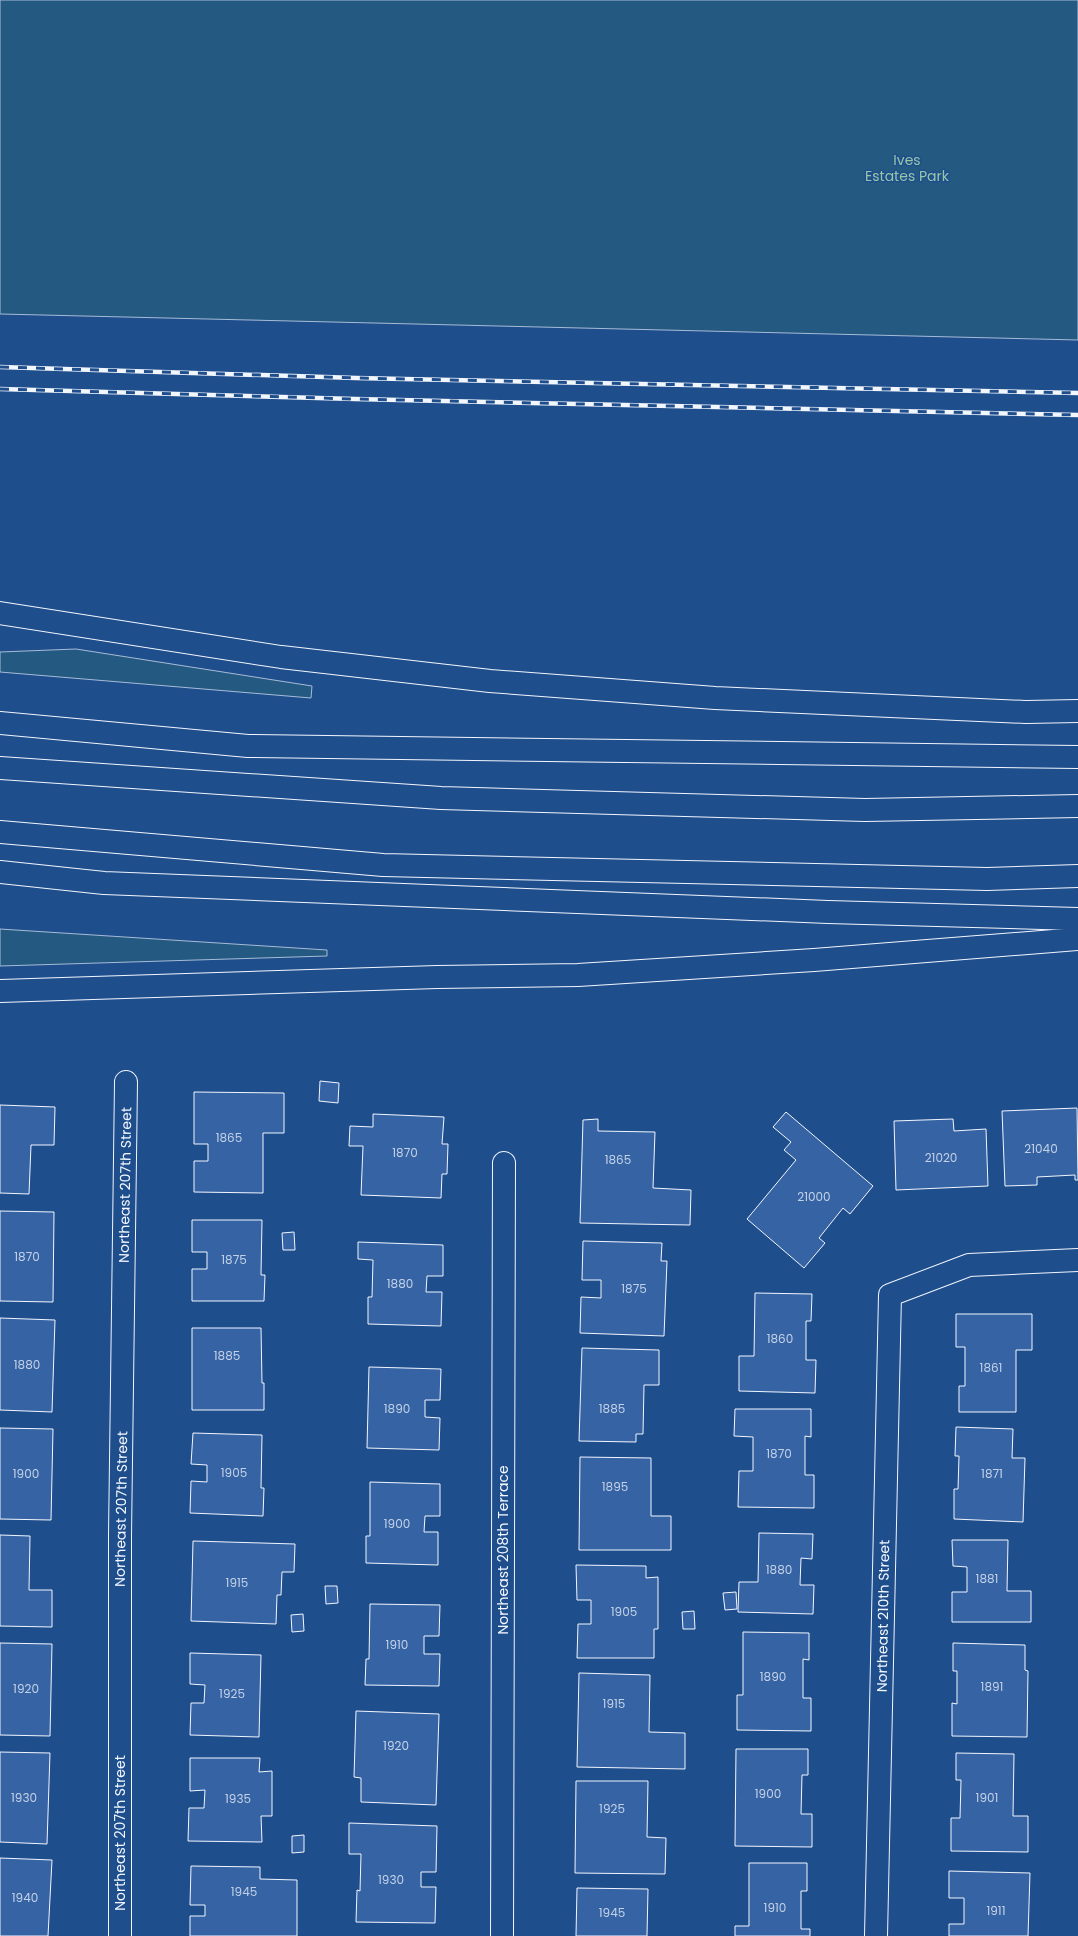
<svg xmlns="http://www.w3.org/2000/svg" width="1078" height="1936" viewBox="0 0 1078 1936" font-family="Poppins,sans-serif">
<rect width="100%" height="100%" fill="#1f4e8c"/>
<g fill="#245a82" stroke="#a8bbd7">
<path d="M0 0H1078V340L0 314Z"/>
<path d="M76 649 312 686 311 698 0 672V652Z"/>
<path d="M0 929 327 950V956L0 966Z"/>
</g>
<g fill="#3563a3" stroke="#f2f6ff">
<path d="M320 1081 339 1083 338 1103 319 1101Z"/>
<path d="M194 1092 284 1093V1133H263V1193L194 1192V1161H208V1144H194Z"/>
<path d="M0 1105 55 1107 54 1145H31L29 1194 0 1193Z"/>
<path d="M1077 1108 1078 1180H1075V1175L1037 1177V1185L1005 1186 1002 1111Z"/>
<path d="M786 1112 873 1186 850 1214 843 1208 819 1238 825 1243 804 1268 747 1219 796 1160 784 1150 791 1142 773 1127Z"/>
<path d="M373 1114 444 1117 442 1144H448L447 1174H442L441 1198 361 1195 363 1146H349L350 1126 373 1127Z"/>
<path d="M598 1119V1131L655 1132 653 1188 691 1190 690 1225 580 1223 583 1120Z"/>
<path d="M953 1119 954 1131 986 1129 988 1186 896 1190 894 1121Z"/>
<path d="M0 1211 54 1212 53 1302 0 1301Z"/>
<path d="M192 1220H262L261 1275H265L264 1301H192V1269H207V1252H192Z"/>
<path d="M294 1232 295 1250H283L282 1233Z"/>
<path d="M583 1241 662 1243 661 1261H667L664 1336 580 1333 581 1297 601 1298V1280H582Z"/>
<path d="M358 1242 443 1245V1276H427L426 1292H442L441 1326 368 1324V1297H372L373 1260 358 1259Z"/>
<path d="M755 1293 812 1294 811 1321H806V1360H816L815 1393 739 1391V1356H754Z"/>
<path d="M956 1314H1032V1350H1016V1412H959V1386H965V1347H956Z"/>
<path d="M0 1318 55 1320 52 1412 0 1410Z"/>
<path d="M192 1328H261L262 1383H264V1410H192Z"/>
<path d="M582 1348 659 1350V1385H644L643 1434H636V1442L579 1441Z"/>
<path d="M369 1367 441 1369 440 1400H425V1417L440 1418 439 1450 367 1448Z"/>
<path d="M735 1409H811V1437L805 1436V1475H814V1508L738 1507 739 1471H753V1437L734 1436Z"/>
<path d="M956 1427 1013 1429 1012 1458H1025L1023 1522 954 1519V1489H958L959 1456H955Z"/>
<path d="M0 1428 53 1429 51 1520 0 1519Z"/>
<path d="M193 1433 262 1435 261 1488H264L263 1516 190 1513 191 1481 207 1482V1465L191 1464Z"/>
<path d="M580 1457 651 1458V1516H671V1550H579Z"/>
<path d="M370 1482 440 1484V1516H425L424 1532H438V1565L366 1563V1536H370Z"/>
<path d="M759 1533 813 1534 812 1559 801 1558 800 1585H814L813 1614 738 1612 739 1582H758Z"/>
<path d="M0 1535 30 1536 29 1590H52V1627L0 1626Z"/>
<path d="M952 1540H1008L1007 1591H1031V1622H952V1592H967V1567L953 1566Z"/>
<path d="M193 1541 295 1544 294 1572H282L281 1595H277L276 1624 191 1621Z"/>
<path d="M576 1565 646 1566V1578L658 1577V1629H654V1658H577L578 1624H591V1600H577Z"/>
<path d="M325 1586H337L338 1603 326 1604Z"/>
<path d="M736 1592 737 1609 725 1610 723 1593Z"/>
<path d="M370 1604 440 1605 439 1636H424V1654H440L439 1686 365 1685 366 1659H369Z"/>
<path d="M694 1611 695 1629H683L682 1612Z"/>
<path d="M303 1614 304 1631 292 1632 291 1615Z"/>
<path d="M743 1632 809 1633V1660L803 1659V1698H811V1731L737 1730V1695H743Z"/>
<path d="M0 1643 52 1644 50 1736 0 1735Z"/>
<path d="M953 1643 1025 1645V1670L1028 1671 1027 1737 952 1736V1703L957 1704V1671H953Z"/>
<path d="M190 1653 261 1655 259 1737 190 1735 191 1703H204L205 1685 190 1684Z"/>
<path d="M579 1673 650 1675 649 1732 685 1733V1769L577 1767Z"/>
<path d="M356 1711 439 1714 436 1805 361 1802V1778L354 1777Z"/>
<path d="M736 1749H808V1775H802L801 1814H812V1847L735 1846Z"/>
<path d="M0 1752 50 1753 47 1844 0 1842Z"/>
<path d="M956 1753 1014 1754 1013 1816H1028V1852L951 1851V1818H960L961 1780H956Z"/>
<path d="M190 1758H260L259 1772 272 1771V1816H261L262 1842 188 1841 189 1808H204L205 1790 190 1791Z"/>
<path d="M576 1781H648L647 1837 666 1838 665 1874 575 1873Z"/>
<path d="M349 1823 437 1826 436 1872H421V1887H436L435 1923 356 1922 357 1890 360 1891 361 1854H349Z"/>
<path d="M304 1835V1852L292 1853V1836Z"/>
<path d="M0 1858 52 1860 48 1936H0Z"/>
<path d="M749 1863H807V1891H801V1929H810V1936H735V1926H749Z"/>
<path d="M191 1866 260 1867V1879L297 1880V1936H190V1916H205V1905H190Z"/>
<path d="M949 1871 1030 1873 1028 1936H949V1924H964V1898H949Z"/>
<path d="M577 1888 648 1889 647 1936H576Z"/>
</g>
<g fill="none" stroke-linecap="round" stroke-linejoin="round">
<g stroke="#f2f6ff" stroke-width="24">
<g id="street">
<path d="M120 1936V1536L126 1082"/>
<path d="M502 1936 504 1163"/>
<path d="M876 1936 890 1295 969 1265 1078 1260"/>
</g>
</g>
<g stroke="#f2f6ff" stroke-width="24">
<g id="highway">
<path d="M0 613 281 657 490 681 715 698 1026 712 1078 711"/>
<path d="M0 723 248 746 1078 757"/>
<path d="M0 768 441 798 865 810 1078 806"/>
<path d="M0 832 383 865 987 879 1078 876"/>
<path d="M0 872 104 883 828 912 1078 919"/>
<path d="M0 991 437 977 578 975 814 960 1078 939"/>
</g>
</g>
<use href="#street" stroke="#1f4e8c" stroke-width="22"/>
<use href="#highway" stroke="#1f4e8c" stroke-width="22"/>
<g stroke="#f2f6ff" stroke-width="4.5">
<g id="rail">
<path d="M0 367 356 378 1078 393"/>
<path d="M0 389 355 399 1078 415"/>
</g>
</g>
<use href="#rail" stroke="#1f4e8c" stroke-width="3" stroke-dasharray="9" stroke-linecap="butt"/>
</g>
<g text-anchor="middle" stroke-width="3" stroke-linejoin="round" paint-order="stroke">
<g font-size="12" fill="#c3d1e8">
<text x="229" y="1142">1865</text>
<text x="1041" y="1153">21040</text>
<text x="405" y="1157">1870</text>
<text x="941" y="1162">21020</text>
<text x="618" y="1164">1865</text>
<text x="814" y="1201">21000</text>
<text x="27" y="1261">1870</text>
<text x="234" y="1264">1875</text>
<text x="400" y="1288">1880</text>
<text x="634" y="1293">1875</text>
<text x="780" y="1343">1860</text>
<text x="227" y="1360">1885</text>
<text x="27" y="1369">1880</text>
<text x="991" y="1372">1861</text>
<text x="397" y="1413">1890</text>
<text x="612" y="1413">1885</text>
<text x="779" y="1458">1870</text>
<text x="234" y="1477">1905</text>
<text x="26" y="1478">1900</text>
<text x="992" y="1478">1871</text>
<text x="615" y="1491">1895</text>
<text x="397" y="1528">1900</text>
<text x="779" y="1574">1880</text>
<text x="987" y="1583">1881</text>
<text x="237" y="1587">1915</text>
<text x="624" y="1616">1905</text>
<text x="397" y="1649">1910</text>
<text x="773" y="1681">1890</text>
<text x="992" y="1691">1891</text>
<text x="26" y="1693">1920</text>
<text x="232" y="1698">1925</text>
<text x="614" y="1708">1915</text>
<text x="396" y="1750">1920</text>
<text x="768" y="1798">1900</text>
<text x="24" y="1802">1930</text>
<text x="987" y="1802">1901</text>
<text x="238" y="1803">1935</text>
<text x="612" y="1813">1925</text>
<text x="391" y="1884">1930</text>
<text x="244" y="1896">1945</text>
<text x="25" y="1902">1940</text>
<text x="775" y="1912">1910</text>
<text x="996" y="1915">1911</text>
<text x="612" y="1917">1945</text>
</g>
<g font-size="14" fill="#97c8a6" stroke="#1f4e8c">
<text x="907" y="165">Ives<tspan x="907" dy="16">Estates Park</tspan></text>
</g>
<g font-size="14" fill="#f2f6ff" stroke="#1f4e8c">
<text transform="translate(125 1185) rotate(-89)" y="5">Northeast 207th Street</text>
<text transform="translate(121 1509) rotate(-89)" y="5">Northeast 207th Street</text>
<text transform="translate(503 1550) rotate(-90)" y="5">Northeast 208th Terrace</text>
<text transform="translate(883 1616) rotate(-89)" y="5">Northeast 210th Street</text>
<text transform="translate(120 1833) rotate(-90)" y="5">Northeast 207th Street</text>
</g>
</g>
</svg>
